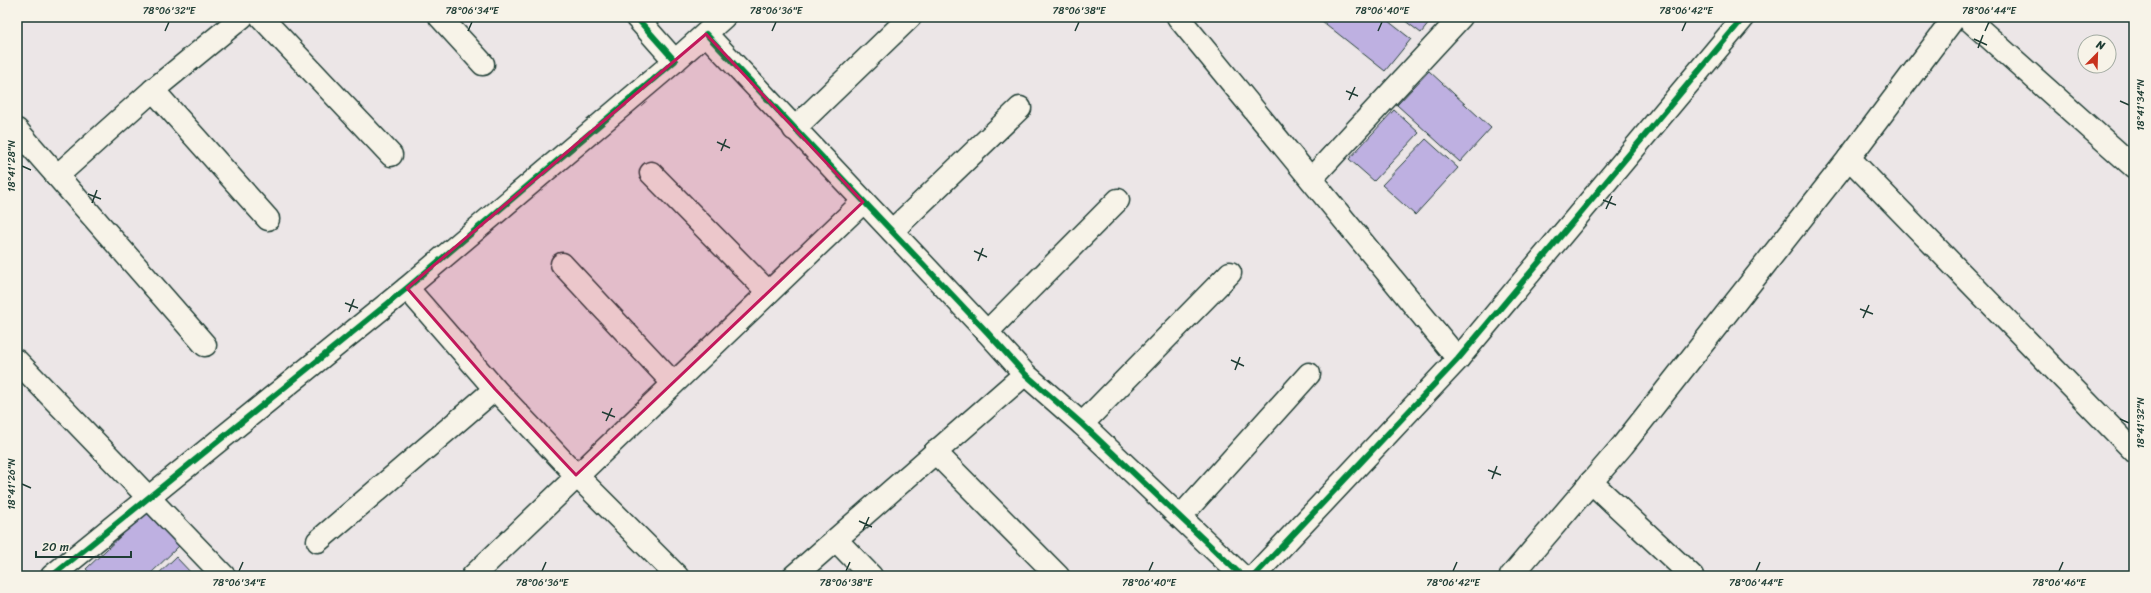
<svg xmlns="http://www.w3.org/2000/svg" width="2151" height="593" font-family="Sriracha,sans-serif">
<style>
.building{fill:#beb0e1;stroke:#1f3d34}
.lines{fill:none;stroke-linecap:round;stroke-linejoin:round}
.minor-casing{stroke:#1f3d34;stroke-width:25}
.tertiary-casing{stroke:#1f3d34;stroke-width:25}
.minor{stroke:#f7f3e8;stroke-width:22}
.tertiary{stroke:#f7f3e8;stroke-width:22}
.cycleway-casing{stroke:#f7f3e8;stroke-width:8}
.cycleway{stroke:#00873e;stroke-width:6}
.marked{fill:#c2185b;fill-opacity:0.2;stroke:#c2185b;stroke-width:3;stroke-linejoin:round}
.ticks{fill:none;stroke:#1f3d34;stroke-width:1.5}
.neatline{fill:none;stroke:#1f3d34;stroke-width:1.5}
.ticks-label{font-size:10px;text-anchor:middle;fill:#1f3d34}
</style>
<rect width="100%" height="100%" fill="#ece6e7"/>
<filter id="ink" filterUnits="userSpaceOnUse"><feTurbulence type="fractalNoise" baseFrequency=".025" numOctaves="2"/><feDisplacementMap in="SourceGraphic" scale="8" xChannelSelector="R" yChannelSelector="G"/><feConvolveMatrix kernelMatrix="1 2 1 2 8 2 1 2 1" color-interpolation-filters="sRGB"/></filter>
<g filter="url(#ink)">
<!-- building -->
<g class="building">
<path d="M1317,17H1383L1411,39L1385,71Z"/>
<path d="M1400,17H1434L1421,33Z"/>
<path d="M1429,71L1491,128L1460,162L1397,105Z"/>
<path d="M1394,110L1419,133L1374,181L1349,159Z"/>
<path d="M1426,139L1458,168L1415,215L1382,185Z"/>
<path d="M146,512L179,546L148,576H93L86,569Z"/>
<path d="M176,557L194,576H156Z"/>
</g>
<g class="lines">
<!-- minor casing -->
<g class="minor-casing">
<g id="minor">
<path d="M261,17L391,155"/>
<path d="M440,17L483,64"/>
<path d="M1178,17L1458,359"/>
<path d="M1966,17L2134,167"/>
<path d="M706,34L987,332L1025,374L1082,424L1242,576"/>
<path d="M675,61L724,17"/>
<path d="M153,90L242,17"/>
<path d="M794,129L910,17"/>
<path d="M17,130L205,345"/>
<path d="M1849,158L2134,451"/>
<path d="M651,173L768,292"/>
<path d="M57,176L153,90L268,219"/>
<path d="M1311,179L1461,17"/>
<path d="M892,231L1020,108"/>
<path d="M562,264L673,383"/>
<path d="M407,288L495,389L576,475L677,576"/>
<path d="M987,332L1118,200"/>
<path d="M17,361L224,576"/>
<path d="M1082,424L1230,273"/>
<path d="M935,452L1058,576"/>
<path d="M1591,482L1692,576"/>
<path d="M1181,516L1309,374"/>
<path d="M318,541L495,389"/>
<path d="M837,541L871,576"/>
<path d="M52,576L407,288L675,61L636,17"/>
<path d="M473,576L863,202"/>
<path d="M794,576L1025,374"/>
<path d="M1254,576L1458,359L1744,17"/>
</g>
</g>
<!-- tertiary casing -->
<g class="tertiary-casing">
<path id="tertiary" d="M1511,576L1623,445L1849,158L1955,17"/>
</g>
<!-- minor -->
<use href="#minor" class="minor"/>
<!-- tertiary -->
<use href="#tertiary" class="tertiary"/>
<!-- cycleway casing -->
<g class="cycleway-casing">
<g id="cycleway">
<path d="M706,34L987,332L1025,374L1082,424L1242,576"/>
<path d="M52,576L407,288L675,61L636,17"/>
<path d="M1254,576L1458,359L1744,17"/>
</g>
</g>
<!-- cycleway -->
<use href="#cycleway" class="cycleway"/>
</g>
</g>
<!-- marked area -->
<path class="marked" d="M706,34L863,202L576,475L495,389L407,288Z"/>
<!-- ticks -->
<path class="ticks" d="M165,31L169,22M468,31L472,22M772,31L776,22M1075,31L1079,22M1378,31L1382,22M1682,31L1686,22M1985,31L1989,22M1974,39L1987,45M1978,48L1983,35M1346,91L1358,96M1349,100L1355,87M2120,101L2129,105M717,142L730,148M721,151L726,139M22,166L31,170M88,194L101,199M1603,200L1616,205M92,203L97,190M1606,209L1612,196M974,251L987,257M978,261L983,248M345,303L358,308M1860,309L1873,314M349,312L354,299M1863,318L1869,305M1231,360L1244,366M1235,370L1240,357M602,412L615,417M2120,419L2129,423M606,421L612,408M1488,470L1501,475M1492,479L1497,466M22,484L31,488M859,521L872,527M863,530L869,517M239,571L243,562M542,571L546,562M846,571L850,562M1149,571L1153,562M1453,571L1457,562M1756,571L1760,562M2059,571L2063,562"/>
<!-- margin -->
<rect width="2151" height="593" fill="none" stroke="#f7f3e8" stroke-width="44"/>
<!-- north arrow -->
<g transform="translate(2097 54) rotate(23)"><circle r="19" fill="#f7f3e8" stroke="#a1aaa0"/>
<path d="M0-3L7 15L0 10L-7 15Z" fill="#c8321e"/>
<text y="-6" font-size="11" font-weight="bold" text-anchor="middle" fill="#1f3d34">N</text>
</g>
<!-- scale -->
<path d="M36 551v6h95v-6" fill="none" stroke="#1f3d34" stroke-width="2"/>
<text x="42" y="551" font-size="12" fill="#1f3d34" stroke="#f7f3e8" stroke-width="3" paint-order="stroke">20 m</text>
<rect x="22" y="22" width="2107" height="549" class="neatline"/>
<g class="ticks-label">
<text x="169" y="14">78°06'32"E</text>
<text x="472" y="14">78°06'34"E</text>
<text x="776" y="14">78°06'36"E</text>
<text x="1079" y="14">78°06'38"E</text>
<text x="1382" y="14">78°06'40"E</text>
<text x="1686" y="14">78°06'42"E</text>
<text x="1989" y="14">78°06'44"E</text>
<text transform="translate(2140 105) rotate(-90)" y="4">18°41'34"N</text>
<text transform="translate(11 166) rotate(-90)" y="4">18°41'28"N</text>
<text transform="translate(2140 423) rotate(-90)" y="4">18°41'32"N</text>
<text transform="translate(11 484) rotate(-90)" y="4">18°41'26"N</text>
<text x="239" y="586">78°06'34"E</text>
<text x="542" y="586">78°06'36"E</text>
<text x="846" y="586">78°06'38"E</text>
<text x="1149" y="586">78°06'40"E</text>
<text x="1453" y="586">78°06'42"E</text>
<text x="1756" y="586">78°06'44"E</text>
<text x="2059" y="586">78°06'46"E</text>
</g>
</svg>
